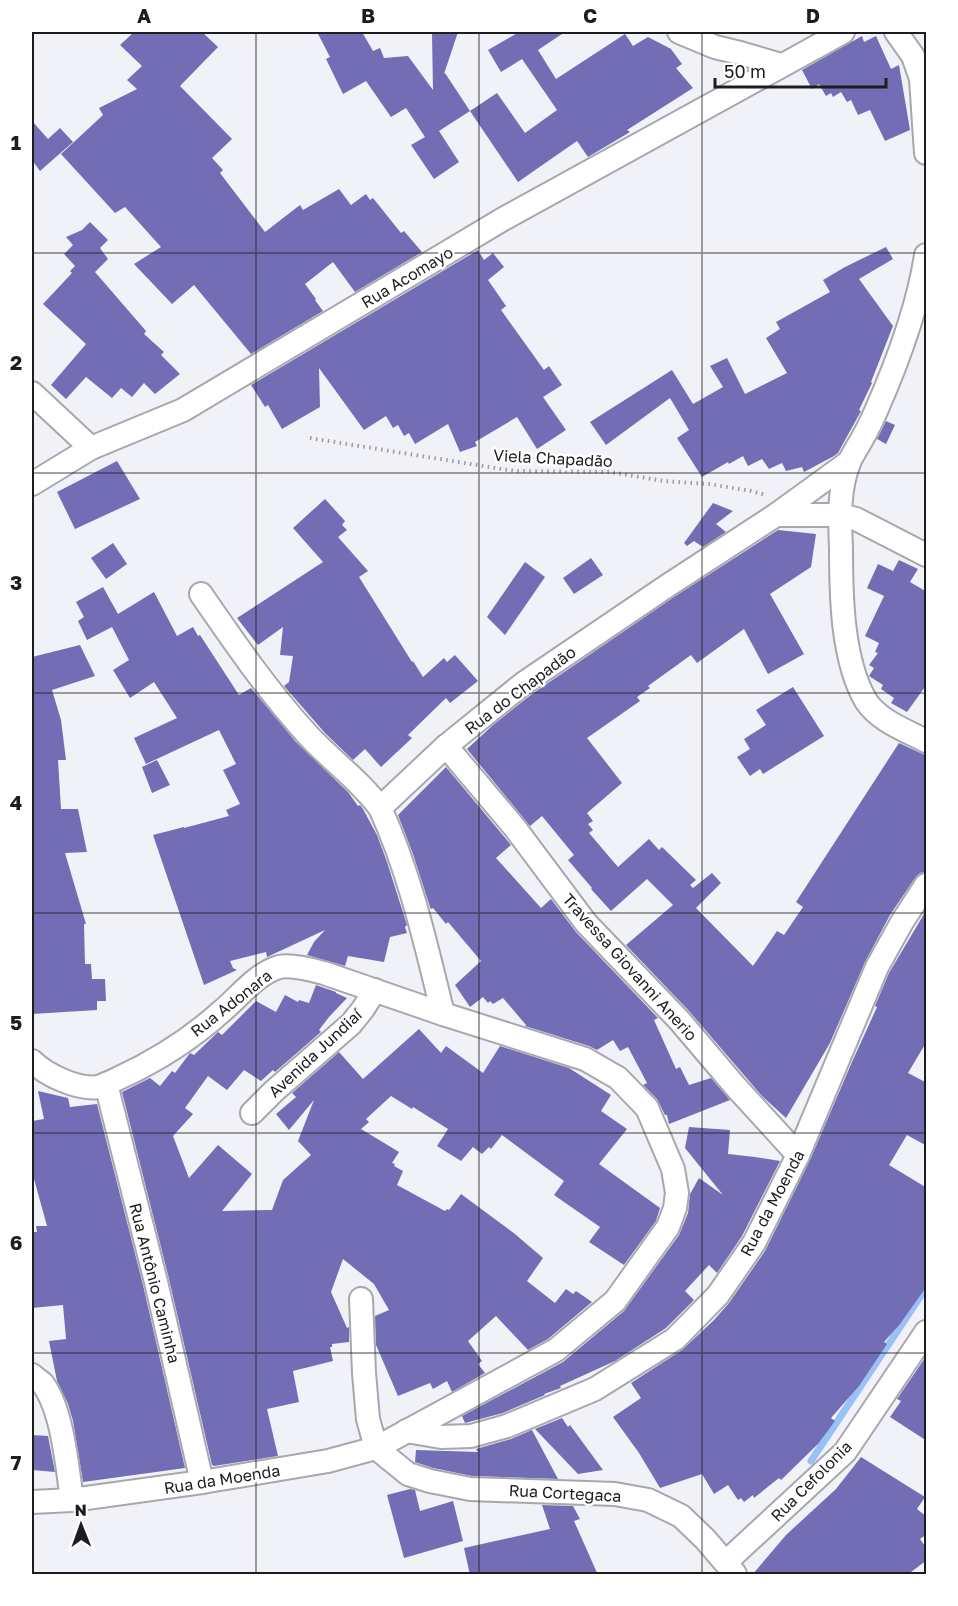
<svg xmlns="http://www.w3.org/2000/svg" width="958" height="1606" font-family="'Golos Text',sans-serif">
<style>
.lines{fill:none;stroke-linecap:round;stroke-linejoin:round}
.stream{stroke:#98c1f7;stroke-width:7}
.building{fill:#736db5}
.street-casing{stroke:#a7a7ad;stroke-width:26}
.path{stroke:#99999e;stroke-width:4;stroke-dasharray:1.5 4.5;stroke-linecap:butt}
.street{stroke:#fff;stroke-width:22}
.grid{fill:none;stroke:#1d1d1f;stroke-width:1.5;stroke-opacity:0.55}
.labels{text-anchor:middle;stroke-width:5;stroke-linejoin:round;paint-order:stroke}
.street-label{font-size:16px;fill:#1d1d1f;stroke:#fff}
.neatline{fill:none;stroke:#1d1d1f;stroke-width:2}
.grid-label{font-size:20px;text-anchor:middle;font-weight:bold;fill:#1d1d1f}
</style>
<rect width="100%" height="100%" fill="#f1f1f8"/>
<g class="lines">
<!-- stream -->
<path class="stream" d="M811,1461L926,1288"/>
</g>
<!-- building -->
<g class="building">
<path d="M134,32H202L218,47L180,86L232,139L212,158L223,170L220,173L265,232L300,205L303,210L339,189L351,205L366,194L370,200L373,198L401,233L404,231L422,252L355,292L333,262L305,284L316,299L315,300L323,311L251,354L194,285L172,304L134,264L161,247L125,207L115,213L61,154L103,115L99,108L137,89L127,80L142,66L120,45Z"/>
<path d="M317,32H362L373,51L380,48L384,58L408,56L433,90L432,34H437L436,32H458L444,74L445,73L470,111L439,131L459,162L434,179L411,145L425,137L406,108L391,117L366,81L343,94L326,59L330,57Z"/>
<path d="M519,32H565L538,50L556,79L625,34L633,46L648,37L671,49L682,64L676,68L693,88L627,130L630,132L588,157L577,141L518,182L470,111L497,93L525,133L557,110L522,59L501,72L488,50Z"/>
<path d="M862,36L864,42L876,36L891,69L899,65L910,130L885,141L870,110L858,115L851,100L847,102L841,92L833,97L831,93L826,96L819,84L812,89L802,70Z"/>
<path d="M32,121L48,139L60,128L73,142L40,171L32,160Z"/>
<path d="M90,222L108,240L100,248L108,259L95,272L146,331L144,334L164,352L161,355L180,374L155,394L144,383L132,397L121,388L112,398L86,377L66,399L51,385L86,344L43,304L72,273L70,271L75,266L64,254L73,245L66,237L82,230Z"/>
<path d="M886,247L893,259L859,279L893,326L871,382L872,383L859,410L861,411L838,453L834,456L804,472L802,467L786,471L782,463L769,469L762,459L748,466L743,456L729,464L728,462L702,477L677,438L689,430L670,398L606,445L590,422L672,370L693,404L723,387L710,366L727,358L745,394L787,373L766,338L780,329L776,322L830,292L823,280L845,267Z"/>
<path d="M478,250L484,260L493,253L504,267L488,280L506,306L501,310L544,370L549,366L562,385L543,397L566,430L537,449L517,417L475,442L477,446L460,452L448,424L415,444L409,433L404,436L398,425L393,428L386,416L364,430L319,368L320,407L282,429L268,405L265,407L251,385Z"/>
<path d="M886,421L895,425L886,444L877,439Z"/>
<path d="M117,461L140,499L75,529L57,492Z"/>
<path d="M325,499L345,521L342,525L347,530L338,537L368,571L359,577L412,662L413,661L423,677L444,658L447,662L455,655L478,681L450,703L446,698L408,735L412,738L381,767L365,749L353,760L325,733L284,686L289,682L293,656L280,655L283,627L258,645L237,618L323,562L293,528Z"/>
<path d="M713,503L733,511L716,524L726,532L703,547L694,541L687,546L684,543Z"/>
<path d="M778,530L816,534L811,567L770,594L804,654L768,674L744,629L697,663L691,655L648,686L650,688L637,697L640,701L587,738L622,783L587,813L593,821L588,824L593,830L589,833L618,867L649,839L659,850L662,847L696,880L690,885L693,888L712,873L721,883L696,908L753,966L777,931L784,935L803,907L796,902L899,743L927,756V872L920,873L915,878L890,915L865,962L830,1043L786,1118L762,1096L689,1011L626,945L673,905L647,879L611,911L591,889L592,888L568,860L574,855L542,816L530,826L467,749L493,725L532,694L674,597Z"/>
<path d="M113,543L127,564L106,579L91,558Z"/>
<path d="M591,558L603,575L574,594L563,578Z"/>
<path d="M899,560L918,569L910,582L927,592V684L907,712L891,703L894,698L881,689L883,685L869,676L874,668L869,665L878,653L875,652L879,643L865,636L884,596L867,588L878,564L893,571Z"/>
<path d="M525,562L545,577L505,635L487,617Z"/>
<path d="M103,587L118,614L154,592L177,636L193,627L198,636L200,635L239,695L251,688L296,742L348,792L358,806L360,805L363,809L377,835L387,862L407,925L405,927L407,933L390,937L384,962L348,956L345,966L307,955L314,942L325,930L267,957L266,952L230,961L233,968L237,970L204,985L153,835L184,827V828L229,816L226,810L240,804L223,770L236,764L219,730L146,764L134,738L177,718L154,682L130,698L113,670L129,660L112,627L87,640L78,621L84,617L76,602Z"/>
<path d="M80,645L95,676L52,690L61,720L66,760H58L61,809H78L87,852L65,853L86,924H84L85,964H91L92,979H105L106,1001H97V1010L32,1014V657Z"/>
<path d="M793,687L824,736L763,774L760,769L750,776L737,757L750,749L744,739L766,725L756,710Z"/>
<path d="M157,760L170,785L152,793L142,767Z"/>
<path d="M446,767L511,845L496,858L541,908L551,899L576,932L658,1018L654,1020L676,1069L680,1067L689,1085L711,1078L730,1100L669,1124L667,1115H665L657,1099L643,1085L647,1083L628,1047L620,1051L613,1040L597,1050L589,1046L525,1026L526,1025L503,998L493,1004L490,1001L488,1003L483,997L470,1007L455,985L481,961L448,922L446,924L433,908L431,909L430,907L413,854L398,815Z"/>
<path d="M927,909V1041L908,1073L927,1083V1146L907,1135L889,1165L927,1188V1286L900,1324L884,1342L887,1344L859,1386L831,1418L835,1421L818,1444L781,1480L779,1478L754,1498L753,1495L744,1502L741,1498L738,1500L728,1485L714,1494L702,1474L660,1488L639,1453L613,1417L641,1398L631,1383L682,1350L714,1320L729,1303L765,1251L810,1160L852,1062L877,1007L875,1006L889,973Z"/>
<path d="M316,985L336,992V993L347,998L329,1017L319,1030L321,1032L275,1072L273,1070L261,1081L244,1070L227,1090L208,1076L185,1108L193,1114L173,1136L189,1178L218,1145L252,1174L222,1211L272,1210L283,1180L311,1155L298,1141L314,1100L289,1130L276,1114L296,1097L292,1093L339,1052L363,1079L419,1029L441,1053L446,1046L483,1073L500,1046L569,1068L611,1095L601,1111L627,1129L599,1164L660,1208L656,1221L624,1265L589,1242L600,1227L554,1195L564,1181L502,1135L491,1149L489,1147L482,1154L473,1147L461,1161L437,1146L448,1129L413,1107L412,1109L391,1096L366,1119L369,1122L361,1129L399,1152L392,1163L395,1164L394,1166L403,1171L397,1185L445,1211L447,1209L449,1210L461,1194L515,1234L543,1258L527,1281L555,1303L566,1289L573,1294L576,1291L592,1302L548,1339L528,1350L496,1316L468,1341L482,1361L478,1364L485,1373L452,1392L447,1381L433,1389L430,1383L398,1396L376,1345L375,1316L389,1310L374,1284L343,1259L331,1292L347,1328L349,1327V1342L332,1344V1347H330L333,1361L293,1371L299,1402L267,1409L278,1456L214,1466L212,1465L169,1279L122,1092L150,1078L160,1086L172,1071L175,1073L190,1053L194,1055L218,1032L222,1035L256,1001L276,1012L285,995L298,1002L299,1000L309,1003Z"/>
<path d="M38,1091L68,1098L70,1107L97,1104L143,1285L185,1468L83,1482L73,1421L68,1404L57,1381L49,1341L66,1339L63,1305L32,1308V1232H37L36,1226H47L34,1179H32V1121L44,1119Z"/>
<path d="M689,1127L730,1130L728,1154L755,1157L780,1161L742,1236L717,1273L709,1265L685,1291L694,1300L666,1328L615,1361L560,1386L561,1388L544,1394L545,1395L503,1413L465,1423L462,1416L563,1362L624,1311L679,1235L688,1213L690,1194L699,1178L723,1195L685,1148Z"/>
<path d="M927,1355V1441L890,1417L901,1401L897,1399Z"/>
<path d="M562,1418L568,1427L570,1425L603,1470L578,1474L535,1429Z"/>
<path d="M532,1430L558,1479L472,1476L433,1468L415,1462L416,1450L478,1452L476,1449L511,1439Z"/>
<path d="M32,1435L48,1436L55,1472L32,1470Z"/>
<path d="M861,1457L925,1497L917,1509L927,1517V1534L920,1539L927,1549V1560L907,1575H752L786,1535L836,1489Z"/>
<path d="M410,1489L415,1490L420,1511L453,1501L463,1541L404,1558L387,1495Z"/>
<path d="M542,1505L573,1506L580,1519L574,1521L598,1575H470L464,1548L550,1529Z"/>
</g>
<g class="lines">
<!-- street casing -->
<g class="street-casing">
<g id="street">
<path d="M679,32L715,47L740,53L781,65"/>
<path d="M896,32L913,56L921,79L926,153"/>
<path d="M926,255C918,308 898,361 876,411C870,425 863,438 855,451C853,455 850,459 849,463C838,490 840,521 841,549C841,596 842,660 866,701C879,721 907,731 926,741"/>
<path d="M32,393L91,448"/>
<path d="M32,484L91,448L183,410L505,218L843,32"/>
<path d="M776,515H840L856,519L926,555"/>
<path d="M201,594C234,642 267,690 306,733C329,759 359,779 380,808"/>
<path d="M446,746L515,828L586,923L679,1020L735,1086L798,1155"/>
<path d="M443,1014C426,945 410,873 380,808L446,746L524,683L667,586L776,515L849,462"/>
<path d="M32,1061C46,1075 78,1090 98,1087C105,1085 113,1081 119,1078C156,1061 192,1038 222,1011C240,996 256,974 279,967C291,964 313,970 324,973L443,1014L585,1059L618,1078L647,1108L673,1169L677,1193L675,1208L668,1227L615,1301L556,1350L376,1448L328,1461L202,1482L72,1500L32,1502"/>
<path d="M106,1084L156,1282L202,1482"/>
<path d="M252,1113L274,1091L351,1024L363,1009L375,990"/>
<path d="M361,1299L364,1373L368,1419L376,1448"/>
<path d="M32,1375C35,1378 40,1381 43,1384C63,1412 67,1466 72,1500"/>
<path d="M406,1431L441,1437L471,1436L507,1426L595,1389L675,1339L718,1295L754,1243L798,1155L877,967L902,922L926,885"/>
<path d="M376,1448L408,1474L430,1481L470,1489L615,1494L648,1500L681,1516L705,1539L735,1574"/>
<path d="M726,1562L845,1452L926,1332"/>
</g>
</g>
<!-- path -->
<path class="path" d="M310,438L514,471L611,472L663,481L709,484L751,491L766,495"/>
<!-- street -->
<use href="#street" class="street"/>
</g>
<!-- grid -->
<path class="grid" d="M256,32V1574M479,32V1574M702,32V1574M32,253H926M32,473H926M32,693H926M32,913H926M32,1133H926M32,1353H926"/>
<g class="labels">
<!-- street labels -->
<g class="street-label">
<text transform="translate(407 277) rotate(-31)" y="6">Rua Acomayo</text>
<text transform="translate(553 458) rotate(3)" y="6">Viela Chapadão</text>
<text transform="translate(520 690) rotate(-37)" y="6">Rua do Chapadão</text>
<text transform="translate(630 967) rotate(48)" y="6">Travessa Giovanni Anerio</text>
<text transform="translate(231 1003) rotate(-38)" y="6">Rua Adonara</text>
<text transform="translate(315 1053) rotate(-43)" y="6">Avenida Jundiaí</text>
<text transform="translate(772 1203) rotate(-62)" y="6">Rua da Moenda</text>
<text transform="translate(155 1283) rotate(76)" y="6">Rua Antônio Caminha</text>
<text transform="translate(222 1479) rotate(-9)" y="6">Rua da Moenda</text>
<text transform="translate(811 1481) rotate(-45)" y="6">Rua Cefolonia</text>
<text transform="translate(565 1493) rotate(3)" y="6">Rua Cortegaca</text>
</g>
</g>
<!-- border -->
<rect width="958" height="1606" fill="none" stroke="#ffffff" stroke-width="66"/>
<!-- north arrow -->
<g transform="translate(81 1525) rotate(359)" stroke="#ffffff" stroke-width="4.5" paint-order="stroke">
<path d="M0-4.5L10 22L0 15L-10 22Z" fill="#1d1d1f"/>
<text y="-9" font-size="16" font-weight="bold" text-anchor="middle" fill="#1d1d1f">N</text>
</g>
<!-- scale -->
<path d="M715 78v9h171v-9" fill="none" stroke="#1d1d1f" stroke-width="3"/>
<text x="724" y="78" font-size="18" fill="#1d1d1f" stroke="#ffffff" stroke-width="4.5" paint-order="stroke">50 m</text>
<rect x="33" y="33" width="892" height="1540" class="neatline"/>
<g class="grid-label">
<text x="144" y="23">A</text>
<text x="368" y="23">B</text>
<text x="590" y="23">C</text>
<text x="813" y="23">D</text>
<text x="16" y="150">1</text>
<text x="16" y="370">2</text>
<text x="16" y="590">3</text>
<text x="16" y="810">4</text>
<text x="16" y="1030">5</text>
<text x="16" y="1250">6</text>
<text x="16" y="1470">7</text>
</g>
</svg>
